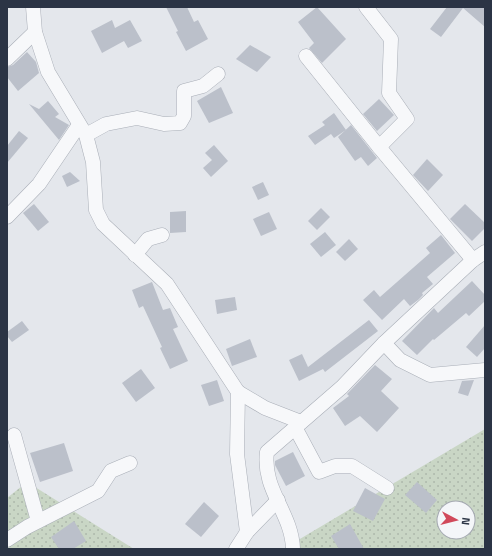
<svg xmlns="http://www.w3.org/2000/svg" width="492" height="556" font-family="'Titillium Web',sans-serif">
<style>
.grass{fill:url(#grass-dots);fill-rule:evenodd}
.building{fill:#bbc0ca}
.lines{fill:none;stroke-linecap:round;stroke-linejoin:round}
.street-casing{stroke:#a9aeb7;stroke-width:15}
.street{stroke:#f7f8fa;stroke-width:14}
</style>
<defs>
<pattern id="grass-dots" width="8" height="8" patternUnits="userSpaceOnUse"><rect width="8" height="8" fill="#c9d6c5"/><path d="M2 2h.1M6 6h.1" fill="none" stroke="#adb8ab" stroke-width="1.8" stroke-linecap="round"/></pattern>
</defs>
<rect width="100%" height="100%" fill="#e4e7ec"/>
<!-- grass -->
<g class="grass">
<path d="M485,429V549H283ZM444,508H468V532H444Z"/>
<path d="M27,482L134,549H7V498Z"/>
</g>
<!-- building -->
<g class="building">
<path d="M166,7H187L194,22L198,20L208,39L186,51L176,32L178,31Z"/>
<path d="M317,7L346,39L322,63L309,48L314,43L298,22Z"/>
<path d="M447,7H485V27L463,8L441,37L430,29Z"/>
<path d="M112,20L115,28L130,20L142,41L128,48L124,41L102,53L91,31Z"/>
<path d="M250,45L271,57L257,72L236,59Z"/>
<path d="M27,52L36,62L39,73L18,91L7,77V67L13,65Z"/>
<path d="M221,87L233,113L209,123L197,101Z"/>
<path d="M379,99L394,115L377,131L363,114Z"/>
<path d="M48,101L59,114L55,117L69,125L59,140L29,104L39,109Z"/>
<path d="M334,113L346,130L334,138L331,134L315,145L308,136L325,125L322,122Z"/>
<path d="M351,125L377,158L368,166L361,157L355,161L338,137Z"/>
<path d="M19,131L28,138L7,163V146Z"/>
<path d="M214,145L228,161L211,177L203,168L212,160L205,153Z"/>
<path d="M427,159L443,175L428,191L413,175Z"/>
<path d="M70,172L80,181L67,187L62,176Z"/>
<path d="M263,182L269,195L258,200L252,187Z"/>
<path d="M34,204L49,222L38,231L23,213Z"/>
<path d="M465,204L485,223V228L472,241L450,219Z"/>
<path d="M321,208L330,217L317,230L308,221Z"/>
<path d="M186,211V232L170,233V212Z"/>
<path d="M269,212L277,229L261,236L253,219Z"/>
<path d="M325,232L336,245L321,257L310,244Z"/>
<path d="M441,235L455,253L427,277L433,284L422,293L423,295L418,300L410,306L404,299L382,320L363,300L374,290L380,297L430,253L426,248Z"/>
<path d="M349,239L358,249L345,261L336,252Z"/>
<path d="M472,281L485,295V301L469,316L466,313L434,340L433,339L417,355L402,341L434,308L438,313Z"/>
<path d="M152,282L163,310L170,308L178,327L173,329L188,361L170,369L160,348L162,347L143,306L139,308L132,290Z"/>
<path d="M235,297L237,310L217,314L215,300Z"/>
<path d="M369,320L378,331L325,372L323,369L299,381L289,360L302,354L308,367Z"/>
<path d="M22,321L29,330L12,342L7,336V332Z"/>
<path d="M485,325V348L477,357L466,347Z"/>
<path d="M250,339L257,357L232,366L226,349Z"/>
<path d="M375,365L392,379L381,391L399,408L377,432L360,416L345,426L333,408L349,396L347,394Z"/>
<path d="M141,369L155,388L136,402L122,383Z"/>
<path d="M217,380L224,401L209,406L201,385Z"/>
<path d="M474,380L468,396L458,393L462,381Z"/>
<path d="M64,443L73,471L40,482L30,453Z"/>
<path d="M293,452L305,476L286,486L275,465V461Z"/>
<path d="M417,482L437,500L426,513L405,495Z"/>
<path d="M365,488L385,499L373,521L353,511Z"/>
<path d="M204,502L219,516L201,537L185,524Z"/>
<path d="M74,521L86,541L73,549H59L51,537Z"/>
<path d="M350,524L364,549H339L331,536Z"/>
</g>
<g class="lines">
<!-- street casing -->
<g class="street-casing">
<g id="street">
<path d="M33,7L35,32L48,72L86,135L93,162L96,210L103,224L167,284L238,392L237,454L247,532"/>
<path d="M366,7L391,39L389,93L407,119L379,147"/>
<path d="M306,56L379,147L473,260"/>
<path d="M7,59L35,32"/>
<path d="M86,135L106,124L137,118L164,124L180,123L184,116V91L203,86L218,74"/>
<path d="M7,217L39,184L79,125"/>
<path d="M135,255L148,239L162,235"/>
<path d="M384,343L400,360L430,375L485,370"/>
<path d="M238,392L265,408L301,422"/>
<path d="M296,429L319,472L335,466H352L387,488"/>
<path d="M14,435L38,521"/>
<path d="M7,540L27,527L98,491L111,471L130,463"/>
<path d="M236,549L247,532L278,500"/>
<path d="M293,549C292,513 262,490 267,452L342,387L384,343L473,260L485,252"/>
</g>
</g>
<!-- street -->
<use href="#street" class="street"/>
</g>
<!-- border -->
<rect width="492" height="556" fill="none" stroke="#2b3445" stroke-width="16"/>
<!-- north arrow -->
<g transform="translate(456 520) rotate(97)"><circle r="19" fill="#f4f6f9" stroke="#a4a8b1"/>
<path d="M0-3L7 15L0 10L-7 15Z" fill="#d1495b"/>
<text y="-6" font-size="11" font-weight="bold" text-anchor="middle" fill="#2b3445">N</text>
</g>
</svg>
